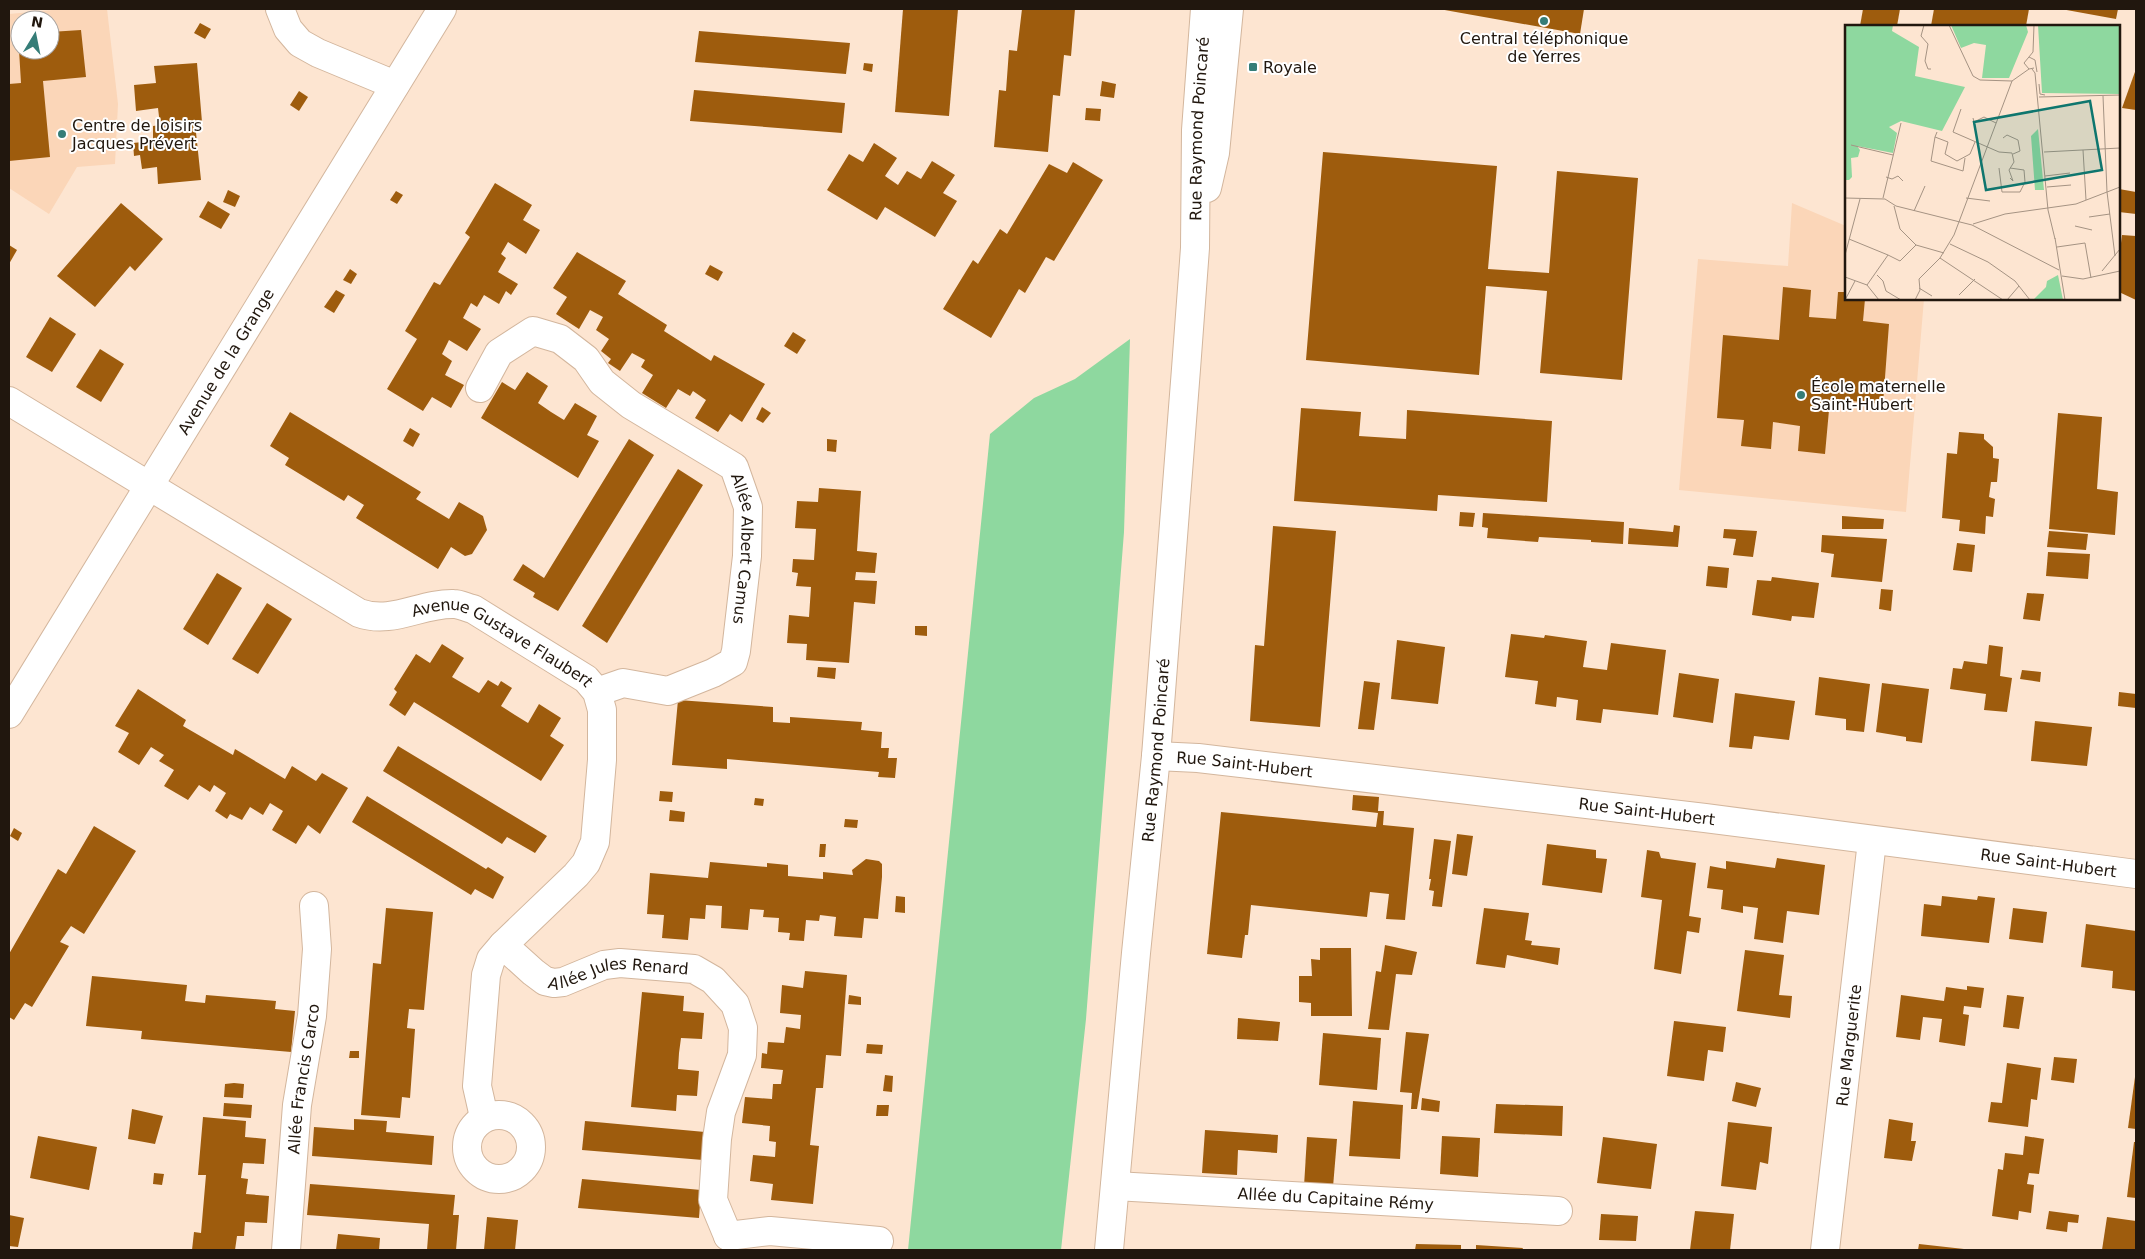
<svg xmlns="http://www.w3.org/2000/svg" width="2145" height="1259" font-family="'DejaVu Sans',sans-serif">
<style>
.built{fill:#fbd6b8;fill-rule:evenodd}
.green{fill:#8ed89f}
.building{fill:#9e5c0d}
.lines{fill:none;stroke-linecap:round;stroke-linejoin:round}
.minor-casing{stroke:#d3b69d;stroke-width:30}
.major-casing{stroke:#d3b69d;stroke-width:30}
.minor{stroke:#fff;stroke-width:28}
.major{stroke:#fff;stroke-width:28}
.poi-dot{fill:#357d78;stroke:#fff;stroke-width:2}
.labels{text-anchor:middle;stroke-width:4;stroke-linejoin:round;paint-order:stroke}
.poi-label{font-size:16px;fill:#21170e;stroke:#fff;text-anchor:start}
.street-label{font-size:16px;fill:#21170e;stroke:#fff}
.inset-road{fill:none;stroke:#a59383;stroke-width:1}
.view{fill:#0f766e;fill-opacity:0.15;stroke:#0f766e;stroke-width:2.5}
.inset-edge{fill:none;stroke:#21170e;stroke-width:2.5}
</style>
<rect width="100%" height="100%" fill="#fde5d1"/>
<!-- built -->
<g class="built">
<path d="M63,9H107L118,104L115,164L77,167L49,214L9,188V14ZM20,20H50V50H20Z"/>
<path d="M1792,203L1846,226V299H1924L1906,512L1679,490L1698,259L1788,266Z"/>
</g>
<!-- green -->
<path class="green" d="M1130,339L1124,532L1086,1019L1061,1250H908L990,434L1034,398L1075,379Z"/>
<!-- building -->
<g class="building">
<path d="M903,9H958L949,116L895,112Z"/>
<path d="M1022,9H1075L1071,56L1064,55L1060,96L1053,95L1048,152L994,147L999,90L1006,91L1009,50L1017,51Z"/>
<path d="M1439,9H1584L1580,34Z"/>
<path d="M1863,9H1900L1897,26H1860Z"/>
<path d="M1934,9H2029L2026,26H1931Z"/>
<path d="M2061,9H2118L2116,19Z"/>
<path d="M200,23L211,29L205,39L194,33Z"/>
<path d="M81,30L86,77L43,81L50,157L9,161V84L21,83L19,50H50V32Z"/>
<path d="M699,31L850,43L846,74L695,62Z"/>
<path d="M197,63L202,122L195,123L201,180L158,184L157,167L142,169L140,155L134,156L133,143L153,141V126L160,125L158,108L136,111L134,85L156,83L154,66Z"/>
<path d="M864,63L873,64L872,72L863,70Z"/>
<path d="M2136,69V110L2122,108Z"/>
<path d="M1102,81L1116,84L1114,98L1100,96Z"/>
<path d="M694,90L845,103L842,133L690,121Z"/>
<path d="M299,91L308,97L299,111L290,105Z"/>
<path d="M1086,108L1101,109L1100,121L1085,120Z"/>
<path d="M874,143L897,158L885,176L898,185L907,171L921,179L932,161L955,175L943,193L957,201L935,237L885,207L877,220L827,190L849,154L863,162Z"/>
<path d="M1323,152L1497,166L1488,269L1549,273L1557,171L1638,178L1622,380L1540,373L1547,291L1486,286L1479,375L1306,360Z"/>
<path d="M1073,162L1103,180L1054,261L1046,257L1025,293L1019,289L991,338L943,309L973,260L978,264L1000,229L1007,234L1049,164L1067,173Z"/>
<path d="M495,183L532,205L523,220L540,230L526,254L508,242L501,254L506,258L498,272L518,284L511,295L506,291L499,304L484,295L477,307L471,303L463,318L481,329L467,351L449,340L442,354L452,361L445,375L464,385L451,408L432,397L423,411L387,389L417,339L405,331L434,282L440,285L470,237L465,233Z"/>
<path d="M2119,189L2136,192V214L2119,212Z"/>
<path d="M228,190L240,196L235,207L223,202Z"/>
<path d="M396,191L403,195L397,204L390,200Z"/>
<path d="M208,201L230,214L221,229L199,217Z"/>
<path d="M121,203L163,239L135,271L130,266L95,307L57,276Z"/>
<path d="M2122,235L2136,236V300L2119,292V259Z"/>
<path d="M9,245L17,250L9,264Z"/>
<path d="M577,252L626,281L618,294L667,325L664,331L711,361L714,355L765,384L742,422L730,414L718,432L705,424L695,418L706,400L693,391L690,396L678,389L666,408L642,393L653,375L641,367L645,360L632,353L620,371L608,363L611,359L601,351L609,339L596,330L603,317L590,310L579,329L556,314L567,297L553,288Z"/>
<path d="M710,265L723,272L718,281L705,274Z"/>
<path d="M350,269L357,274L351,284L343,280Z"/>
<path d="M1783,287L1811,290L1809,317L1836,319L1838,292H1846V299H1865L1863,321L1889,324L1883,404L1830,399L1825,454L1798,451L1800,426L1773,422L1771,449L1741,446L1744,420L1717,418L1723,335L1779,340Z"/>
<path d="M336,290L345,295L334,313L324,307Z"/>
<path d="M50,317L76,334L52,372L26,357Z"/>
<path d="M793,332L806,340L797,354L784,346Z"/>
<path d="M100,349L124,364L101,402L76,387Z"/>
<path d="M527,372L548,386L538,403L551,412L564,420L575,403L597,416L587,435L599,441L578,478L481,418L502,382L515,390Z"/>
<path d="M762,407L771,413L763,423L756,419Z"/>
<path d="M1301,408L1361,412L1359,436L1406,439L1407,410L1552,421L1547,502L1438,495L1437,511L1294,501Z"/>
<path d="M290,412L421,492L416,499L449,519L459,502L483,516L487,530L472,554L465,556L451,547L438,569L356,518L364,505L348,495L344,501L285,465L289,458L270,446Z"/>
<path d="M2058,413L2102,417L2097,489L2118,492L2115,535L2049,529Z"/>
<path d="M410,428L420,434L413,447L403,441Z"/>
<path d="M1959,432L1984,434V439L1993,447V458L1999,459L1997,482H1991L1989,497L1995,499L1993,517L1986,516L1985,534L1959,531L1960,520L1942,518L1947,453L1957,454Z"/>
<path d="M629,439L654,455L558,611L533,597L535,593L513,580L523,564L544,578Z"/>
<path d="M827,439L837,440L836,452L827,451Z"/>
<path d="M678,469L703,485L607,643L582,626Z"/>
<path d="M819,488L861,491L857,551L877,553L875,573L856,572L855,580L877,581L875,604L854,602L849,663L806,660L807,644L787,643L789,615L809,617L811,587L796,586L798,573L792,572L793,559L814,560L816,529L795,528L797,501L818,502Z"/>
<path d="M1460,512L1475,513L1473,527L1459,526Z"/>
<path d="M1483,513L1624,522L1623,544L1591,542V540L1539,537L1538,542L1487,538L1488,528L1482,527Z"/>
<path d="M1842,516L1884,519L1883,529H1842Z"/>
<path d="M1674,525L1680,526L1678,547L1628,544L1629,528L1673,532Z"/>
<path d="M1273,526L1336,531L1320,727L1250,721L1255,645L1264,646Z"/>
<path d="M1724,529L1757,531L1753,557L1733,555L1736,539L1723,538Z"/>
<path d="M2049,531L2088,534L2086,550L2047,547Z"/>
<path d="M1822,535L1887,539L1882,582L1831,577L1834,554L1821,552Z"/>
<path d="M1957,543L1975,545L1972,572L1953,570Z"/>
<path d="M2048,552L2090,554L2088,579L2046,576Z"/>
<path d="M1708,566L1729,568L1727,588L1706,586Z"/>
<path d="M217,573L242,588L208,645L183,629Z"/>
<path d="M1772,577L1819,583L1814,618L1792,616L1791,621L1752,615L1757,580L1771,581Z"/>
<path d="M1881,589L1893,590L1891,611L1879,609Z"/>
<path d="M2027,593L2044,594L2040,621L2023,619Z"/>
<path d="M267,603L292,619L258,674L232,659Z"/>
<path d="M915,626H927V636L915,635Z"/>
<path d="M1511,634L1544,638L1545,635L1587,641L1583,667L1607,670L1611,643L1666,650L1658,715L1603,709L1601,723L1576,720L1578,700L1557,697L1556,707L1535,704L1538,681L1505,677Z"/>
<path d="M1397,640L1445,647L1438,704L1391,699Z"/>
<path d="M442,644L464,658L452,677L479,693L488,680L498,686L501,681L512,688L501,706L515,715L528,723L539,704L561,718L550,736L564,745L541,781L414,702L405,716L389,705L397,692L394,689L416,654L430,663Z"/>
<path d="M1989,645L2003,647L2000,676L2012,678L2007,712L1984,710L1986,694L1950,689L1953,668L1962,669L1964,661L1987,664Z"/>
<path d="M818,667L836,668L835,679L817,677Z"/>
<path d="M2022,670L2041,672L2040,682L2020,679Z"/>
<path d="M1679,673L1719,679L1713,723L1673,717Z"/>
<path d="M1819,677L1870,684L1864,732L1846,730V719L1815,715Z"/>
<path d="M1364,681L1380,683L1374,730L1358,729Z"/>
<path d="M1882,683L1929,689L1922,743L1906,741V737L1876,732Z"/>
<path d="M138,689L186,720L183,726L233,755L235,749L285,779L292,766L316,781L322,773L348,788L320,834L308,825L296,844L272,830L283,811L270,803L263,815L250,807L242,820L230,814L227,819L215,811L226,793L214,785L210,792L199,785L188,800L164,786L174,770L159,761L164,755L151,747L139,765L118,752L129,733L115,726Z"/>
<path d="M2119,692L2136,694V708L2118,706Z"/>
<path d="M1735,693L1795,701L1789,740L1754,736L1752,749L1729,747Z"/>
<path d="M678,700L773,707V722L790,723V717L862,722L861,730L882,732L881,748H889L888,758H897L895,778L878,777L879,772L727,759V769L672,765Z"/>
<path d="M2035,721L2092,727L2087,766L2031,761Z"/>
<path d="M398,746L547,836L535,853L507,837L502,844L383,771Z"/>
<path d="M660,791L673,792L672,802L659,801Z"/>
<path d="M1353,795L1379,797L1378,811H1384L1383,825L1414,828L1405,920L1386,919L1389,894L1370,892L1367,917L1251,905L1248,935H1245L1242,958L1207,954L1221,812L1376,827L1378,813L1352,810Z"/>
<path d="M367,796L486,869L488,867L504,877L493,899L475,889L471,895L352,822Z"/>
<path d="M755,798L764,799L763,806L754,805Z"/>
<path d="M670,810L685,812L684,822L669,821Z"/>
<path d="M845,819L858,820L857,828L844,827Z"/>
<path d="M94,826L136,851L84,934L71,926L60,942L69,946L32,1007L25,1003L14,1020L9,1017V954L58,869L66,874Z"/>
<path d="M14,828L22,833L18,841L10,836Z"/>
<path d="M1457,834L1473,836L1467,876L1452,874Z"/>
<path d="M1434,839L1451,841L1442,907L1432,906L1434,891L1429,890L1431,879H1429Z"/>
<path d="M820,844H826L825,857H819Z"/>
<path d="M1547,844L1596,850V858L1607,859L1602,893L1542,885Z"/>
<path d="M1647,850L1659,852L1661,858L1696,863L1689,916L1701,918L1699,933L1687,931L1681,974L1654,969L1662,900L1641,897Z"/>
<path d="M1777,858L1825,865L1819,915L1787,911L1783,943L1754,939L1758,908L1743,906V913L1721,909L1723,890L1707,888L1710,866L1726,869V861L1775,868Z"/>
<path d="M866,859L879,861L882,864V877L878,919L864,918L862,938L834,936L836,917L820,915L819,921L806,920L804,941L789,940L790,933L778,932L779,918L763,917L764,910L750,909L748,930L721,928L722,906L706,905L705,919L690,918L688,940L662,938L664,915L647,914L650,873L708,878L710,862L767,867V863L788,865V876L823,879V872L853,875L852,870Z"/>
<path d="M896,896L905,897V913L895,912Z"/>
<path d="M1942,896L1977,900L1978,896L1995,898L1989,943L1921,936L1924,904L1941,906Z"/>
<path d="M386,908L433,912L424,1010L409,1009L407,1028L415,1029L410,1098L402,1097L400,1118L361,1115L373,963L381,964Z"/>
<path d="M1484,908L1529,913L1525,940L1532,941L1531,945L1560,948L1558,965L1507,955L1505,968L1476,964Z"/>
<path d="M2013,908L2047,912L2043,943L2009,939Z"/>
<path d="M2086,924L2136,931V991L2112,988L2113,971L2081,967Z"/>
<path d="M1385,945L1417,952L1412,975L1396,974L1389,1030L1368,1029L1376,971L1381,972Z"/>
<path d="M1320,948H1351L1352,1016H1311V1003L1299,1002V976H1312L1311,959L1320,960Z"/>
<path d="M1745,950L1784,955L1779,995L1792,996L1790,1018L1737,1011Z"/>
<path d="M805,971L847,975L841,1056L826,1055L823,1088H816L810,1145L819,1146L813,1204L771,1200L773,1184L750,1181L753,1155L775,1157L776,1142L769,1141L770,1126L742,1123L745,1097L772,1099L773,1084H781L783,1070L761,1068L762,1053L767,1054L768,1042L784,1043L786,1027L800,1029L801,1015L780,1013L782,985L803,988Z"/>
<path d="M92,976L187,985L185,1001L205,1003L206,995L276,1001L275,1009L295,1011L291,1052L141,1039L142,1031L86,1026Z"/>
<path d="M1967,986L1984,988L1981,1008L1964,1006L1963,1014L1969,1015L1965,1046L1939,1042L1942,1019L1923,1017L1920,1040L1896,1037L1901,995L1944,1001L1946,987L1967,990Z"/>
<path d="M642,992L684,996L683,1011L704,1013L702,1039L681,1038L679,1053L678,1069L699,1071L697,1096L677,1095L676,1111L631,1107Z"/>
<path d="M849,995L861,997V1005L848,1004Z"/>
<path d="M2007,995L2024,997L2019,1029L2003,1027Z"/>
<path d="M1238,1018L1280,1022L1278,1041L1237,1039Z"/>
<path d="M1674,1021L1726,1027L1723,1052L1708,1050L1704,1081L1667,1076Z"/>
<path d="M1406,1032L1429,1034L1417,1109H1411L1412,1093L1400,1092Z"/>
<path d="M1323,1033L1381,1038L1377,1090L1319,1085Z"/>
<path d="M867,1044L883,1045L882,1054L866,1053Z"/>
<path d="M350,1051H359V1058H349Z"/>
<path d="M2054,1057L2077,1059L2074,1083L2051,1080Z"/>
<path d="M2007,1063L2041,1068L2037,1100L2031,1099L2028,1127L1988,1122L1991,1102L2002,1103Z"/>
<path d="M885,1075L893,1076L892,1092L883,1091Z"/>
<path d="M2135,1077H2136V1129L2128,1128Z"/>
<path d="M1736,1082L1761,1088L1756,1107L1732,1101Z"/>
<path d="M234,1083L244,1084L243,1098L224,1097L225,1084Z"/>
<path d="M1422,1098L1440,1101L1439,1112L1421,1110Z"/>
<path d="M1353,1101L1403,1105L1400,1159L1349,1156Z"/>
<path d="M224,1103L252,1105L251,1118L223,1116Z"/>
<path d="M1496,1104L1563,1106L1562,1136L1494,1133Z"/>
<path d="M877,1105H889L888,1116H876Z"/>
<path d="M132,1109L163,1116L155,1144L128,1139Z"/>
<path d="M203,1117L246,1121L245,1137L266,1139L264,1164L243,1163L241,1178L248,1179L246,1194L269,1196L267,1223L245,1222L244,1236H237L235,1250H192L194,1232L201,1233L206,1175H198Z"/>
<path d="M354,1119L387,1121L386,1132L434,1136L432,1165L312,1156L314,1127L354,1130Z"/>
<path d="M1889,1119L1913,1123L1911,1141H1916L1912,1161L1884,1158Z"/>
<path d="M585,1121L705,1132L703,1160L582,1150Z"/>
<path d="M1728,1122L1772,1127L1768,1164L1760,1162L1756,1190L1721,1186Z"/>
<path d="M1205,1130L1278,1135L1277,1153L1238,1150L1237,1175L1202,1173Z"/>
<path d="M38,1136L97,1147L89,1190L30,1178Z"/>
<path d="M1442,1136L1480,1138L1478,1177L1440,1174Z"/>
<path d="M2025,1136L2044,1139L2039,1174L2029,1173L2027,1184L2034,1185L2031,1213L2019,1211L2018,1220L1992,1216L1998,1169L2003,1170L2005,1153L2023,1155Z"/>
<path d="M1307,1137L1337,1139L1333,1187L1304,1186Z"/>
<path d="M1603,1137L1657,1144L1651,1189L1597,1183Z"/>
<path d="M2134,1142H2136V1198L2127,1197Z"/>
<path d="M154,1173L164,1174L162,1185L153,1184Z"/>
<path d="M582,1179L701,1190L699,1218L578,1208Z"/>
<path d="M310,1184L455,1195L453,1215H459L456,1250H427L429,1224L307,1215Z"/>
<path d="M1695,1211L1734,1214L1730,1250H1690Z"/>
<path d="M2049,1211L2079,1215L2078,1223L2068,1222L2067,1232L2046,1229Z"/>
<path d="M1601,1214L1638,1216L1636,1241L1599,1240Z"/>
<path d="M9,1215L24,1218L18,1247L9,1246Z"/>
<path d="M487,1217L518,1220L515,1250H484Z"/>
<path d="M2107,1217L2136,1221V1250H2102Z"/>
<path d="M338,1234L380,1238L379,1250H336Z"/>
<path d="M1416,1244L1461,1245V1250H1415Z"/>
<path d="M1919,1244L1964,1249V1250H1918Z"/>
<path d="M1476,1245L1523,1248L1522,1250H1476Z"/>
</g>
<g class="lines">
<!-- minor casing -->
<g class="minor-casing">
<g id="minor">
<path d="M280,9L288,29L300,43L318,53L395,85"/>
<path id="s1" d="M480,388L499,353L533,331L560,339L586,359L602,382L631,405L734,467L748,507L747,556L736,651L733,662L713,673L668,691L623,683L597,692"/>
<path id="s2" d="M9,401L359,613C392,625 421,603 454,604C460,604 467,608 473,609L586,679L597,692L602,710V760L595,842L586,863L576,875L503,945L491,959L486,975L477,1086L484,1117"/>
<path id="s3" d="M9,714L442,9"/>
<path id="s4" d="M1156,756L1198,758L1705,818L2136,874"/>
<path id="s5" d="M503,945L533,972L545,981L554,983L563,982L604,965L620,963L694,969L713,980L735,1004L743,1028L742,1055L721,1112L717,1139L713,1200L728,1236"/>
<circle cx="499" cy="1147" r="32"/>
<path id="s6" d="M1115,1186L1558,1211"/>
<path d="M728,1236L770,1231L879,1241"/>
<path id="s7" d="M286,1250L297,1105L312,1016L317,949L314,906"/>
<path id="s8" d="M1825,1250L1872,841"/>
</g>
</g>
<!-- major casing -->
<g class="major-casing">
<g id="major">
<path d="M1207,188L1215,153L1229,9"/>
<path id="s9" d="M1109,1250L1136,953L1156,756L1186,369L1195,248L1196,130L1205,9"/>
</g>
</g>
<!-- minor -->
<use href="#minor" class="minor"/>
<!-- major -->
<use href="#major" class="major"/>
</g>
<!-- markers -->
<g class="poi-dot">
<circle cx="1544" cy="21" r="5"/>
<rect x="1248" y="62" width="10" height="10" rx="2.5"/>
<circle cx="62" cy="134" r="5"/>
<circle cx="1801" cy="395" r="5"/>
</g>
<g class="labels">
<!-- poi labels -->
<g class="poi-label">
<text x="1544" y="44" text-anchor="middle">Central téléphonique<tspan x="1544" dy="18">de Yerres</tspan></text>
<text x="1263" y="73">Royale</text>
<text x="72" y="131">Centre de loisirs<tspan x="72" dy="18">Jacques Prévert</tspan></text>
<text x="1811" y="392">École maternelle<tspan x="1811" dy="18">Saint-Hubert</tspan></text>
</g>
<!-- street labels -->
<g class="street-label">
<text dy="6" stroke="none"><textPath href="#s9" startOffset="1125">Rue Raymond Poincaré</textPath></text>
<text dy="6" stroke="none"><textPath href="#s3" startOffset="414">Avenue de la Grange</textPath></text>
<text dy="6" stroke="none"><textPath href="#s1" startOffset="410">Allée Albert Camus</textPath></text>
<text dy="6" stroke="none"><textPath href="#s2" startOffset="564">Avenue Gustave Flaubert</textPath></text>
<text dy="6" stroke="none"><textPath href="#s9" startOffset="502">Rue Raymond Poincaré</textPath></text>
<text dy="6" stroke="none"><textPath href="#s4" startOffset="89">Rue Saint-Hubert</textPath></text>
<text dy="6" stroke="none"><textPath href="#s4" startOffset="494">Rue Saint-Hubert</textPath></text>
<text dy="6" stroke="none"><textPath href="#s4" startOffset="899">Rue Saint-Hubert</textPath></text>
<text dy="6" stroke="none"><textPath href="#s5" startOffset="131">Allée Jules Renard</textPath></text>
<text dy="6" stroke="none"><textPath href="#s8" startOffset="206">Rue Marguerite</textPath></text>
<text dy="6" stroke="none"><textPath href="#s7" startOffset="172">Allée Francis Carco</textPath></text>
<text dy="6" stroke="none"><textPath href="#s6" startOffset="221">Allée du Capitaine Rémy</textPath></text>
</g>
</g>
<!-- overview -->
<g transform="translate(1845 25)">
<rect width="275" height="275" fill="#fde5d1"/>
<path d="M0,0H48L47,6L74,22L70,51L120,62L97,106L56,96L44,102L52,108L48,128L12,121L15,125L13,132L6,133L7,152L4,155H0ZM106,0H181L183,7L164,53H137L141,20L129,18L116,23ZM193,0H275V69L197,68ZM193,104L199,165H190L186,111ZM213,250L218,275H188L201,262L202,256Z" fill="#8ed89f"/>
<path class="inset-road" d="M79,0L76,11L83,19L80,36L83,44H86M104,0L128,51L135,55L167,56M184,32L190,35L192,47M189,43L184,44L179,38L188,27L189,0M187,44L190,48L203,185L210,214M194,59L195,69L200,70M258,71L262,167L270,231M194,72L275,70M116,84L108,107L154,127L167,128L169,137L164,145L168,156L165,153M128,93L129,97L139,92L151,98M92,107L90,112L103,117L100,129L112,136L125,129L130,117M90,112L86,136L118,146L120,133M158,113L162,110L173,115L175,126L168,129M6,120L48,130M238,125L241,175M199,127L275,123M154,143L157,167H175L180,157L179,145L165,143M200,151L225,148M41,152L47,154L53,151L58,156M202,162L226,160M0,173L40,174L51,181L127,200L214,245M38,173L56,98M121,173L145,176M49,181L55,204L71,220L99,228M69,186L80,161M244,192L265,189M128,199L160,189L231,179L275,162M230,201L247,205M210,213L220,275M4,214L43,230M105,219L143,237L170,256L185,275M212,222L240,218L246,253M0,230L15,174M95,233L158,275M257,246L275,224M32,250L38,256L41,266L56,275M217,251L238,254L275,246M0,252L22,260L34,275M22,260L43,230L55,236L71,220M74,263L87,271M114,270L130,254M0,275L10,256M70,275L75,265L74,254L95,233L109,210L167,56L184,44M162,275L174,261"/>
<path class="view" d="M245,76L257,145L141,165L129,97Z"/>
<rect width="275" height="275" class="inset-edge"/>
</g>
<!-- border -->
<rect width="2145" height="1259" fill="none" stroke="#21170e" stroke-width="20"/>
<!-- north arrow -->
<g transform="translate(35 35) rotate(10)"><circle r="24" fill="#ffffff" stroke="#a6a29f"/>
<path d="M0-4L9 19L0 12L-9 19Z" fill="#357d78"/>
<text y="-8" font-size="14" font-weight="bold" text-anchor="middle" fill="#21170e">N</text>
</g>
</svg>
